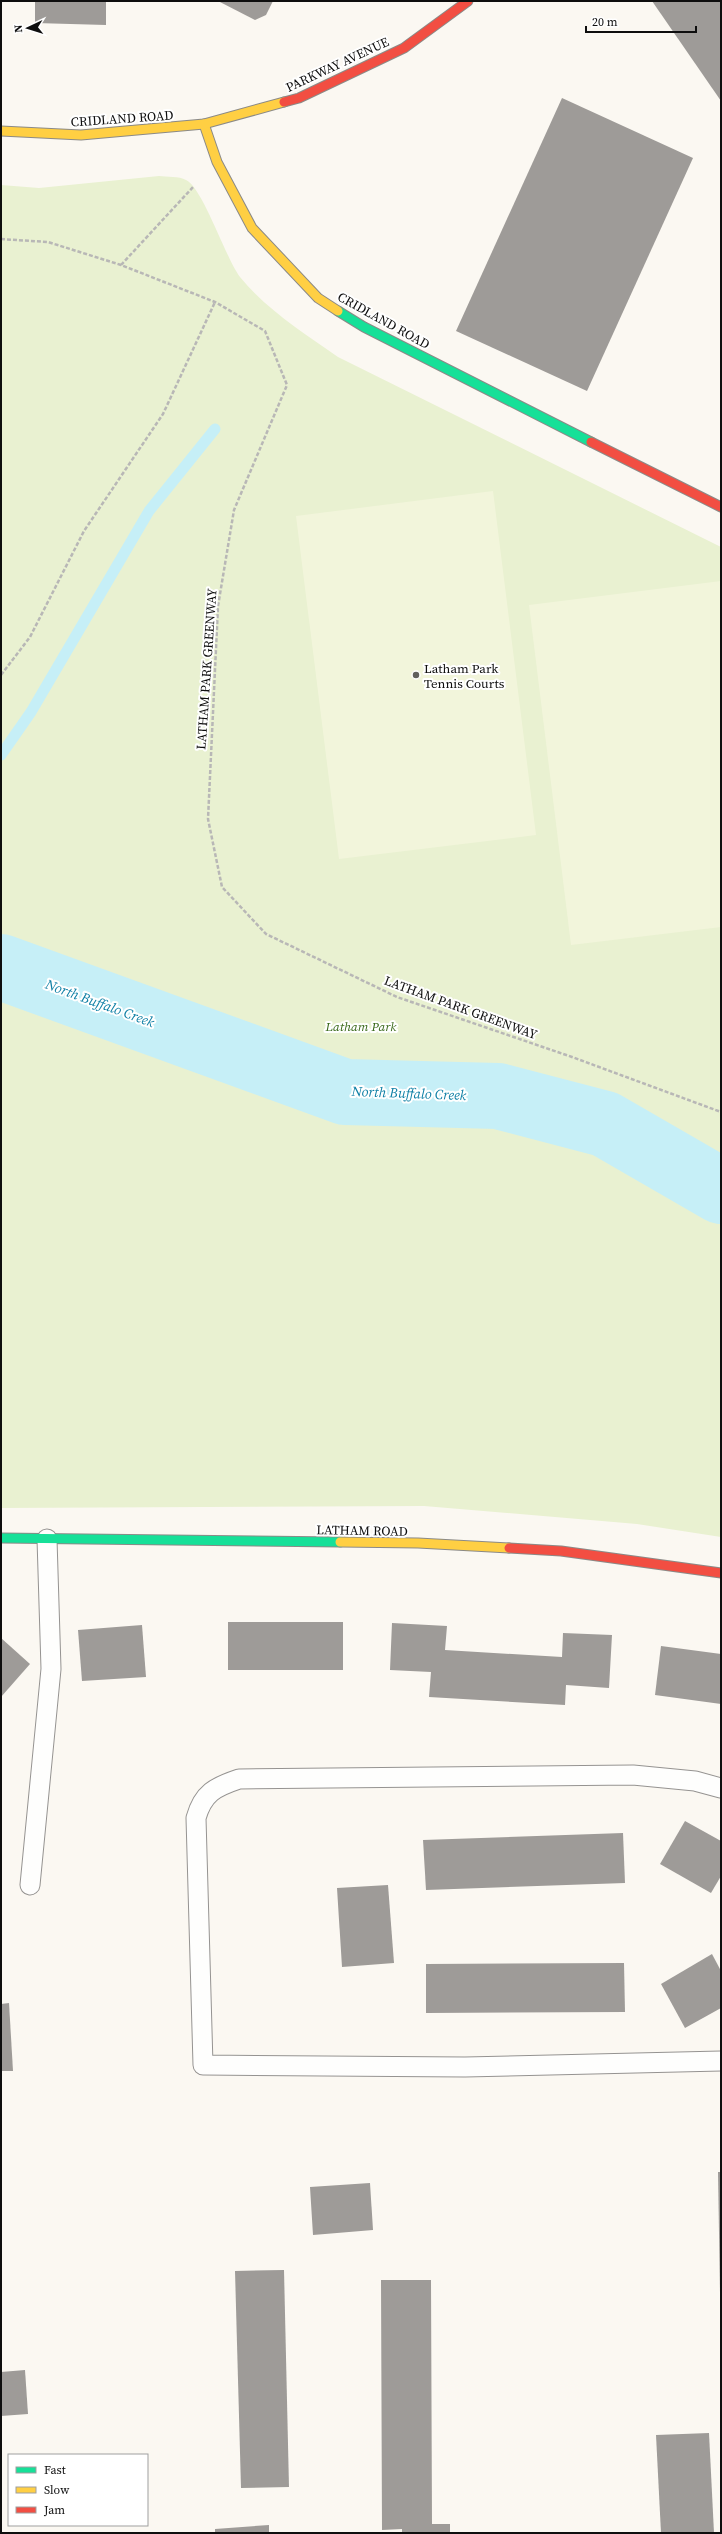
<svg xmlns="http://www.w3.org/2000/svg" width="722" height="2534" font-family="'Source Serif 4',serif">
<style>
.green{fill:#e9f1d1}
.pitch{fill:#f2f5db}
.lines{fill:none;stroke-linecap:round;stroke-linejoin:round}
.stream{stroke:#c6eff7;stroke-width:11}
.river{stroke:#c6eff7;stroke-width:66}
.building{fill:#9e9b98}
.lane-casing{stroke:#959391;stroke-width:21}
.fast-casing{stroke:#8b8a87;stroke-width:11}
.slow-casing{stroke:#8b8a87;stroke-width:11}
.jam-casing{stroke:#8b8a87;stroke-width:11}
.path{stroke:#b8b7b6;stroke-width:2.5;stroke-dasharray:4 2;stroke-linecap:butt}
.lane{stroke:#fefefd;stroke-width:19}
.fast{stroke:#16e098;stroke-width:9}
.slow{stroke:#ffcf43;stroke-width:9}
.jam{stroke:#f24e42;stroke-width:9}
.poi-dot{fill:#61605e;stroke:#fff;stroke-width:1.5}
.labels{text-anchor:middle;stroke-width:4;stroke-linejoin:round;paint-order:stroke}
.street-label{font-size:13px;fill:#0e0e0e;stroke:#fff}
.poi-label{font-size:13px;fill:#0e0e0e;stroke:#fff;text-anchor:start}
.park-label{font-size:13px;font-style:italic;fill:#39691a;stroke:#fff}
.water-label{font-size:14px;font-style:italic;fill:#1080a6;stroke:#fff}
</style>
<rect width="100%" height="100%" fill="#fbf8f2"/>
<!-- green -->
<path class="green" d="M159,176C167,177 179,176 186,180C203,188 225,257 240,277C267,310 304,333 338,357L721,547V1537L637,1524L424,1506L1,1508V185L39,188Z"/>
<!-- pitch -->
<g class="pitch">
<path d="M493,491L536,835L339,859L296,516Z"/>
<path d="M721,581V927L571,945L529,605Z"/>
</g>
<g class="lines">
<!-- stream -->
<path class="stream" d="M1,755L31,712L149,511L215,429"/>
<!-- river -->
<path class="river" d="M1,967L345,1092L498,1096L605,1124L721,1191"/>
</g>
<!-- building -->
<g class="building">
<path d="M35,1H106V25L35,23Z"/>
<path d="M218,1H273L266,15L255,20Z"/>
<path d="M652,1H721V101Z"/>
<path d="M562,98L693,158L587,391L456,331Z"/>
<rect x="228" y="1622" width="115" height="48"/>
<path d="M392,1623L447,1626L445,1650L562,1657L563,1633L612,1635L609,1688L566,1685L565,1705L429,1697L431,1672L390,1670Z"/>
<path d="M142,1625L146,1677L82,1681L78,1630Z"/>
<path d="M1,1638L30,1664L1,1697Z"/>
<path d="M661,1646L721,1654V1704L655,1695Z"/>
<path d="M685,1821L721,1841V1876L711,1893L660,1864Z"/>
<path d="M623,1833L625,1883L426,1890L423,1840Z"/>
<path d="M388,1885L394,1963L342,1967L337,1888Z"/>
<path d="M712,1954L721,1971V2008L685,2028L661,1984Z"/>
<path d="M624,1963L625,2012L426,2013V1964Z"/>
<path d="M9,2003L13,2071H1V2004Z"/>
<path d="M718,2172H721V2293H720Z"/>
<path d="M370,2183L373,2230L313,2235L310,2187Z"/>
<path d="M284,2270L289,2487L241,2488L235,2271Z"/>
<path d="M381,2280H431L432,2524H450V2533H402V2529L382,2530Z"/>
<path d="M25,2370L28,2414L1,2416V2372Z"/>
<path d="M709,2433L714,2533H661L656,2435Z"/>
<path d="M269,2525V2533H215V2529Z"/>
</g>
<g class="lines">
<!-- lane casing -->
<g class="lane-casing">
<g id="lane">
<path d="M721,1788L695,1781L633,1775L239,1779C215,1787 203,1793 196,1818L203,2065L465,2067L721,2061"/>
<path d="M30,1885L51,1669L47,1539"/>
</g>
</g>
<!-- fast casing -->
<g class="fast-casing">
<g id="fast">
<path d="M338,311L364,327L591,442"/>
<path d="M1,1538L340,1542"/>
</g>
</g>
<!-- slow casing -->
<g class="slow-casing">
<g id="slow">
<path d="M204,124L217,162L252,228L318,298L338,311"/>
<path d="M1,131L81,135L204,124L284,102"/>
<path d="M340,1542L418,1543L509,1548"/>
</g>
</g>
<!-- jam casing -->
<g class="jam-casing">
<g id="jam">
<path d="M284,102L299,98L404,48L468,1"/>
<path d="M591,442L721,507"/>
<path d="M509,1548L561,1551L721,1573"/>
</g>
</g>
<!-- path -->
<g class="path">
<path d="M1,239L48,242L121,265L215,302L265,331L287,385L234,510L218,606L208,819L222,887L266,934L397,997L572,1057L721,1112"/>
<path d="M121,265L194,186"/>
<path d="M1,675L30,637L84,531L163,414L215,302"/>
</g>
<!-- lane -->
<use href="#lane" class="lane"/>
<!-- fast -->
<use href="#fast" class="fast"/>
<!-- slow -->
<use href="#slow" class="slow"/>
<!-- jam -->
<use href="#jam" class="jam"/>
</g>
<!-- markers -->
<circle class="poi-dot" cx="416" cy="675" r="4"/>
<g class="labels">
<!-- street labels -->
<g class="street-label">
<text transform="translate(337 64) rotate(-25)" y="5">PARKWAY AVENUE</text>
<text transform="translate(122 118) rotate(-4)" y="5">CRIDLAND ROAD</text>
<text transform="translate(384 320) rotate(29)" y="5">CRIDLAND ROAD</text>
<text transform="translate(206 669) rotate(-86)" y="5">LATHAM PARK GREENWAY</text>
<text transform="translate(461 1007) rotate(20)" y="5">LATHAM PARK GREENWAY</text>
<text transform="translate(362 1530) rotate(1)" y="5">LATHAM ROAD</text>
</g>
<!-- poi labels -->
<g class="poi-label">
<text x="424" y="673">Latham Park<tspan x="424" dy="15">Tennis Courts</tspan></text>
</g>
<!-- park labels -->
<g class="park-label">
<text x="361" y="1031">Latham Park</text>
</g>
<!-- water labels -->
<g class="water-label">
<text transform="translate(100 1003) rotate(20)" y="5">North Buffalo Creek</text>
<text transform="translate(409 1093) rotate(2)" y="5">North Buffalo Creek</text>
</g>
</g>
<!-- border -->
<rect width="722" height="2534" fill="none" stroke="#0e0e0e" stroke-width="4"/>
<!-- legend -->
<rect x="8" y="2454" width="140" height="72" fill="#ffffff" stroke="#9f9f9f"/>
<rect x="16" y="2467" width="20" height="6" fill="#16e098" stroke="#9f9f9f"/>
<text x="44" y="2474" font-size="12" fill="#0e0e0e">Fast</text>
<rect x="16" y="2487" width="20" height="6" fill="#ffcf43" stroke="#9f9f9f"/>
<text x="44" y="2494" font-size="12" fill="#0e0e0e">Slow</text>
<rect x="16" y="2507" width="20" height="6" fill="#f24e42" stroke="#9f9f9f"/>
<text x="44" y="2514" font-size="12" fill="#0e0e0e">Jam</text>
<!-- north arrow -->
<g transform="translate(28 28) rotate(266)" stroke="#ffffff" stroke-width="3" paint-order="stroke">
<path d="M0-3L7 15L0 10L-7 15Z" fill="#0e0e0e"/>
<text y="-6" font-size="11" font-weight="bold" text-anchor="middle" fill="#0e0e0e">N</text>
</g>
<!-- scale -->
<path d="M586 26v6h110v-6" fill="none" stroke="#0e0e0e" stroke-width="2"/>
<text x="592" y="26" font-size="12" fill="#0e0e0e" stroke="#ffffff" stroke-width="3" paint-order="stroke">20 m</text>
</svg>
